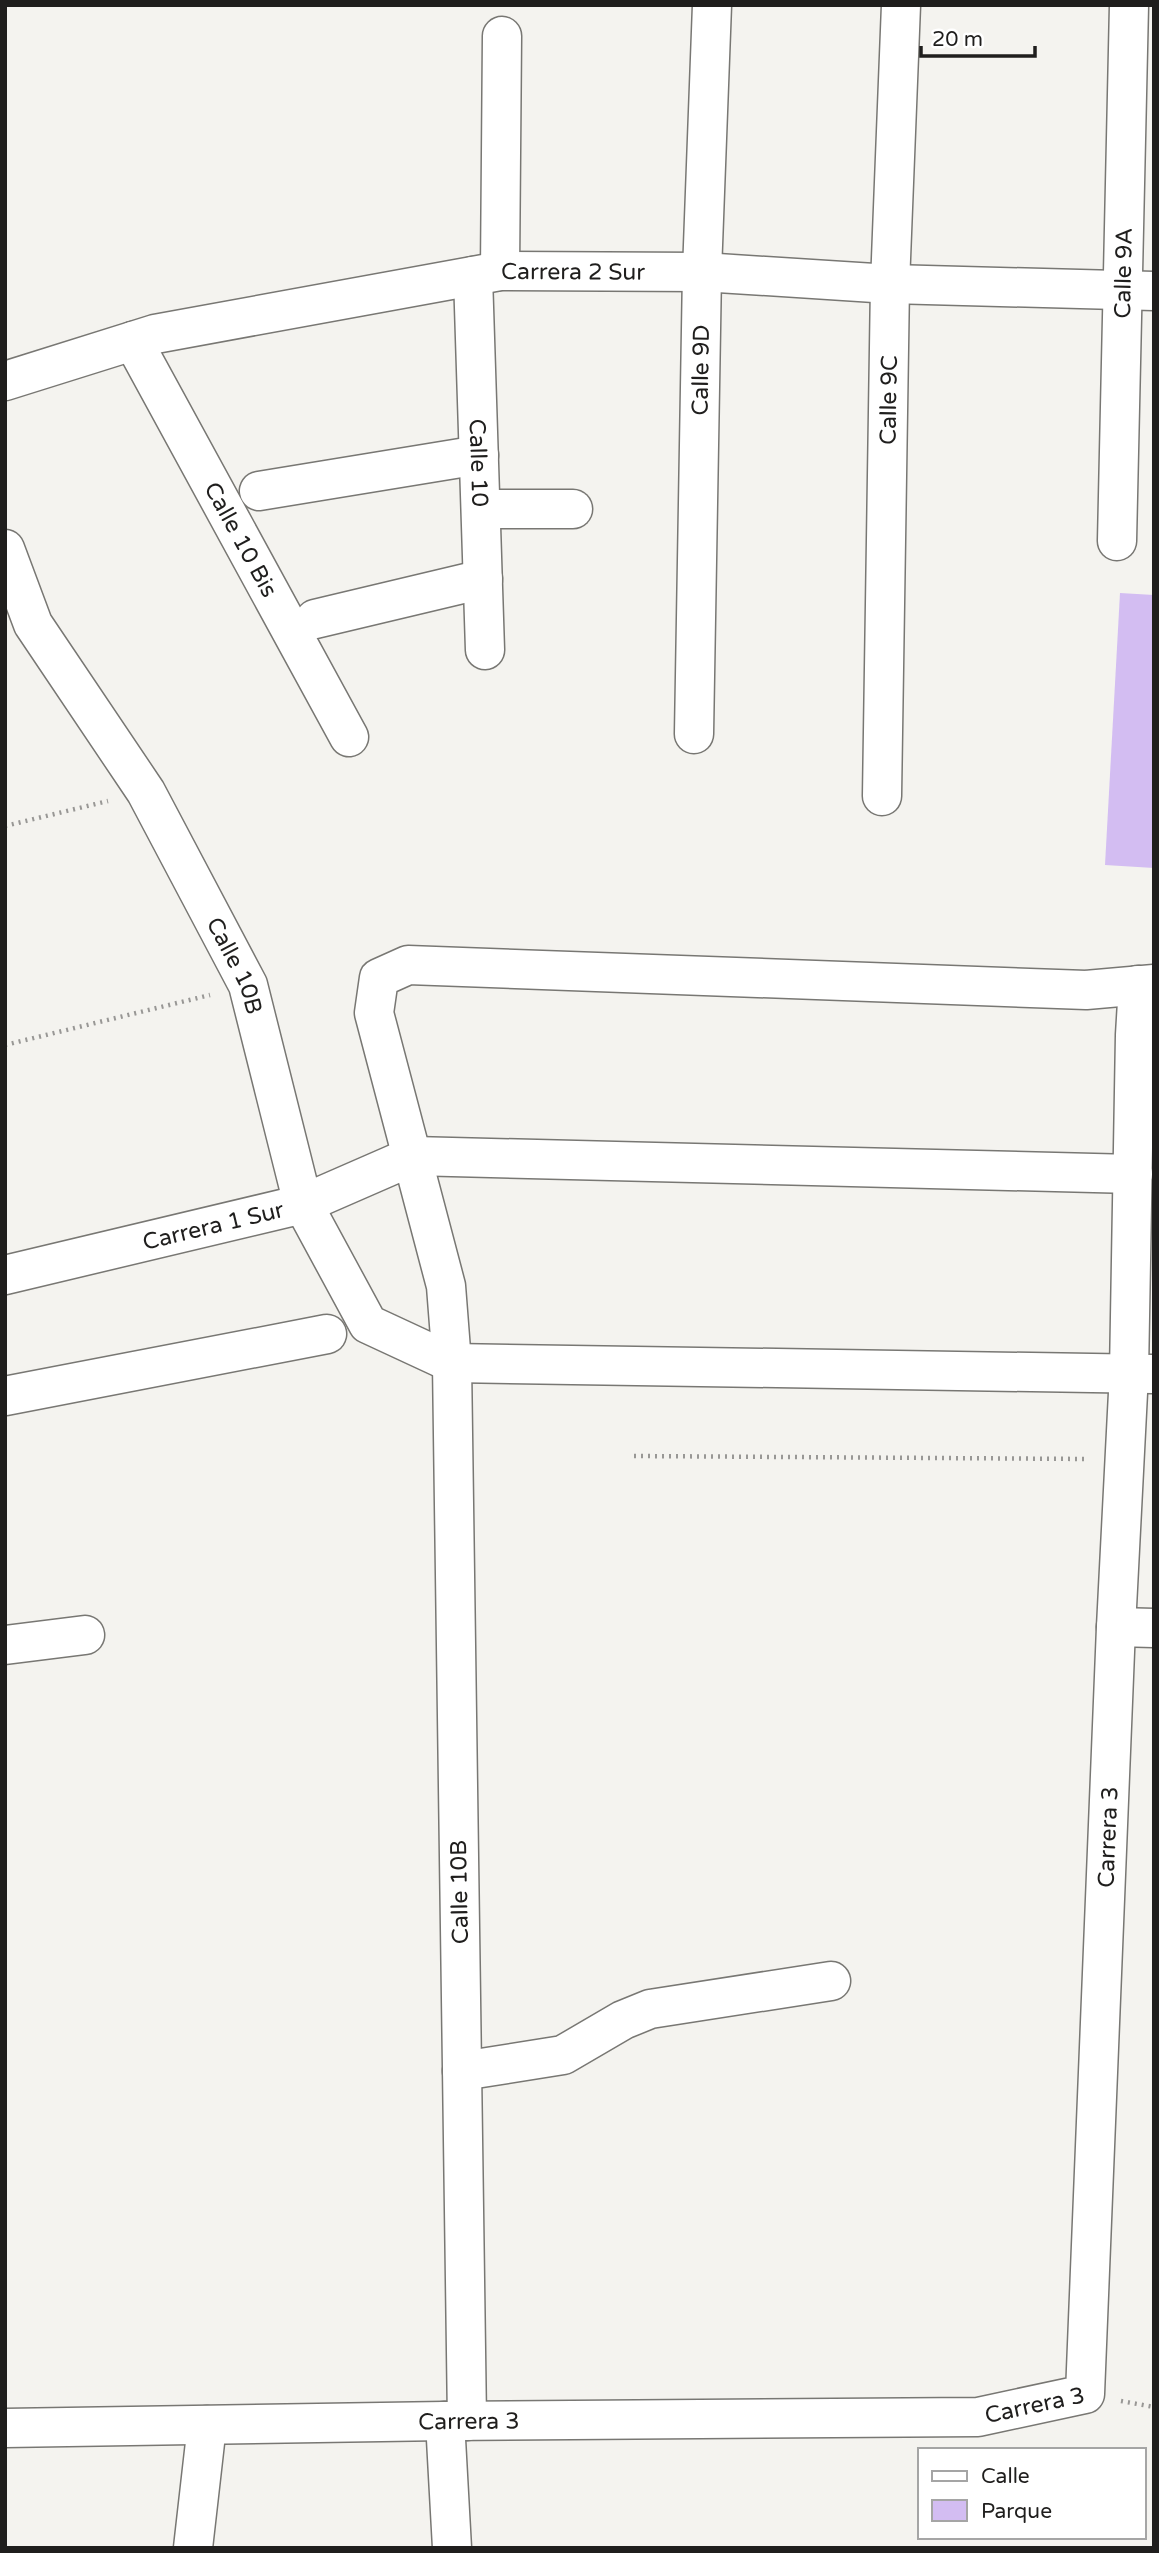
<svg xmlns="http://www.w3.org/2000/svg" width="1159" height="2553" font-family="'Varela Round',sans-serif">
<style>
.green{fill:#d3bdf2}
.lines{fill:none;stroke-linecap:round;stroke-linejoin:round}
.minor-casing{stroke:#787773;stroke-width:41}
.path{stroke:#989795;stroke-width:4.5;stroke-dasharray:2 5;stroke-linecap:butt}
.minor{stroke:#fff;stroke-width:38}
.labels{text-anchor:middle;stroke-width:5;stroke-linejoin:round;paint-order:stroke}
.street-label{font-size:23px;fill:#1f1e1d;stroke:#fff}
</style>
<rect width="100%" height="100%" fill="#f4f3ef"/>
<!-- green -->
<path class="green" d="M1120,593L1154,595V868L1105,865Z"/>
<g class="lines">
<!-- minor casing -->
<g class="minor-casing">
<g id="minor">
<path d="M500,271L502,36"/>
<path id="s1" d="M473,276L485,650"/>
<path id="s2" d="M133,341L349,737"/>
<path id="s3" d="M5,381L155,334L500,271L702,272L890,284L1154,291"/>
<path d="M259,491L479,455"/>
<path d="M481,509H573"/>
<path id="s4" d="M1117,541L1129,5"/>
<path id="s5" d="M5,549L33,624L146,792L248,985L303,1204L368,1324L452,1363L1153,1374"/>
<path d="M315,619L483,579"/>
<path id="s6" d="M694,734L702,272L712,5"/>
<path id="s7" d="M882,796L890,284L901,5"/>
<path id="s8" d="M5,1275L303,1204L413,1156L1133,1174"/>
<path d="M5,1396L327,1334"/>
<path d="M1116,1627L1154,1628"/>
<path d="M5,1645L85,1635"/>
<path d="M462,2071L563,2055L623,2020L650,2009L831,1981"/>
<path d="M445,2421L452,2548"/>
<path d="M467,2421L452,1363L446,1286L374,1013L379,978L408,965L1086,990L1154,984"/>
<path id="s9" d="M5,2428L445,2421L978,2417L1085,2394L1116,1627L1129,1373L1135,1035L1138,985"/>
<path d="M193,2548L207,2425"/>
</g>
</g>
<!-- path -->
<g class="path">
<path d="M5,826L108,801"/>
<path d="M5,1045L210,995"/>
<path d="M634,1456L1088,1459"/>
<path d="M1121,2401L1154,2407"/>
</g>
<!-- minor -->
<use href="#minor" class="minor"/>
</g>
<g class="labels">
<!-- street labels -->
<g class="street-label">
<text dy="8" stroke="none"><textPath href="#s3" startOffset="581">Carrera 2 Sur</textPath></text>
<text dy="8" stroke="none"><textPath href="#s4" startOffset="268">Calle 9A</textPath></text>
<text dy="8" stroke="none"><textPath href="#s6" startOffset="364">Calle 9D</textPath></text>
<text dy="8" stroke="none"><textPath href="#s7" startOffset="396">Calle 9C</textPath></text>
<text dy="8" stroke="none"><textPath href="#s1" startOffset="187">Calle 10</textPath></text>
<text dy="8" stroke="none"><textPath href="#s2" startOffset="226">Calle 10 Bis</textPath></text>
<text dy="8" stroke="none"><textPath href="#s5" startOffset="478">Calle 10B</textPath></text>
<text dy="8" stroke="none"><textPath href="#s8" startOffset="214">Carrera 1 Sur</textPath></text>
<text dy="8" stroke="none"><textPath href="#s9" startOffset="1640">Carrera 3</textPath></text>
<text transform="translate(459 1892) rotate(-91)" y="8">Calle 10B</text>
<text dy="8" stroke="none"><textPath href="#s9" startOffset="1031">Carrera 3</textPath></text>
<text dy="8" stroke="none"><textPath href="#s9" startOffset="464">Carrera 3</textPath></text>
</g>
</g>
<!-- border -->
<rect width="1159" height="2553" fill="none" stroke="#1f1e1d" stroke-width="14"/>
<!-- legend -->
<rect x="918" y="2448" width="228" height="91" fill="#ffffff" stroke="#a5a5a5" stroke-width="2"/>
<rect x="932" y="2471" width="35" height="10" fill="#ffffff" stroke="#a5a5a5" stroke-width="2"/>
<text x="981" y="2483" font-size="21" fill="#1f1e1d">Calle</text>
<rect x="932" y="2500" width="35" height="21" fill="#d3bdf2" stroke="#a5a5a5" stroke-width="2"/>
<text x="981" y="2518" font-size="21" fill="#1f1e1d">Parque</text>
<!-- scale -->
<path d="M921 46v10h114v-10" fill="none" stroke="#1f1e1d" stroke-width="3.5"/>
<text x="932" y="46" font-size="21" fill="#1f1e1d" stroke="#ffffff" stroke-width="5" paint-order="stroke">20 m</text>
</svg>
